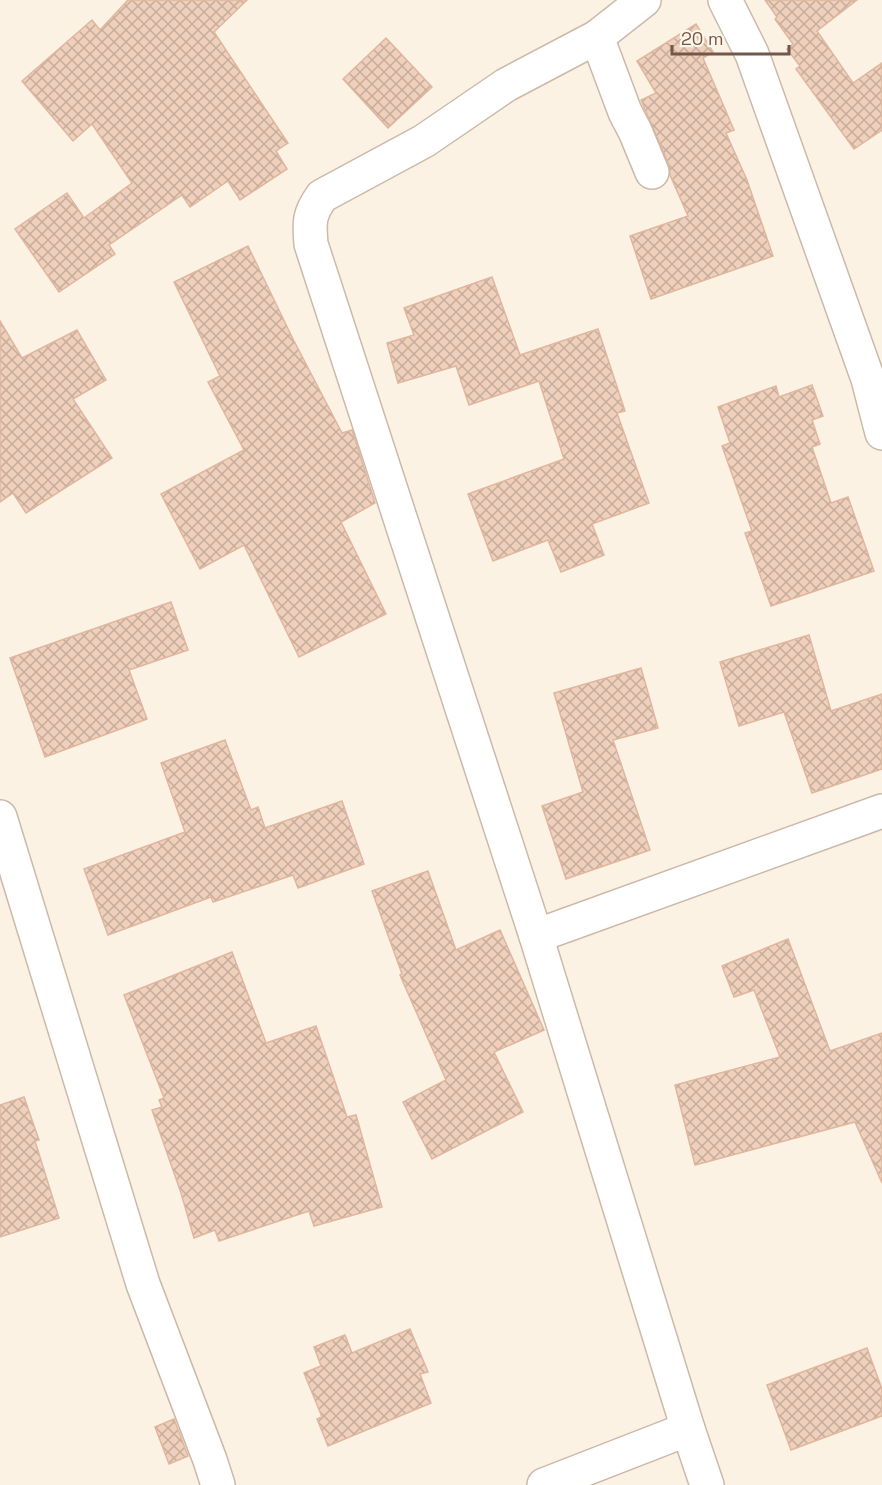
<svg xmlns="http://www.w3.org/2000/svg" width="882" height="1485" font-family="'Space Grotesk',sans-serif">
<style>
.building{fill:url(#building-cross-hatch);stroke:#e1b69d;stroke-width:1.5}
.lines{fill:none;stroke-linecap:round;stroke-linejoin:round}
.minor-casing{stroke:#ccb9aa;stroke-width:36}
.minor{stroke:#fff;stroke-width:33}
</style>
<defs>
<pattern id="building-cross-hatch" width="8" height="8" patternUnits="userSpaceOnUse" patternTransform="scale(1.5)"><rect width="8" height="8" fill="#efd0bc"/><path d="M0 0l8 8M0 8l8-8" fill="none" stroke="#c6ac9b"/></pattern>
</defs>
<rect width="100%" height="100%" fill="#fbf2e3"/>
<!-- building -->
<g class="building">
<path d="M128,0H247L214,32L288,143L276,151L287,169L240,200L228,181L190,207L182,195L109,245L115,254L59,292L15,229L67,193L84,218L132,183L92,124L73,141L22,81L92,20L100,30Z"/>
<path d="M765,0H857L817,31L853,83L882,63V130L854,149L796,69L800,66L787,49L793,44L775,19L777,17Z"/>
<path d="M696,24L713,52L703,58L734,130L726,133L747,180L773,256L651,299L630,236L688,216L670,175L669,165L641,100L656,93L637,61Z"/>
<path d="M386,38L432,87L388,128L343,79Z"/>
<path d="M248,246L293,339L342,433L352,430L375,503L341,522L386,614L299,657L244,545L200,569L161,494L244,450L208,382L220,376L174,282Z"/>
<path d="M492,277L520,355L598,329L625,411L617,413L649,503L592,524L604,555L561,572L548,540L493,561L468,494L564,459L539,381L469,405L456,366L398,383L387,343L414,335L404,308Z"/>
<path d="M0,321L22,358L77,330L106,380L73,399L112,458L26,513L13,493L0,502Z"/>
<path d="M812,385L823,416L812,420L820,444L812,447L831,503L848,497L874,571L771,606L745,533L752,531L722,446L730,443L718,407L776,386L779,397Z"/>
<path d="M171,602L188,650L129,670L147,719L45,757L10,658Z"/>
<path d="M809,635L831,711L882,694V769L812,793L784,712L739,726L720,662Z"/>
<path d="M641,668L658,728L613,740L650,850L566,879L542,806L583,792L554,693Z"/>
<path d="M225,740L251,810L258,807L265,828L342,801L364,864L298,888L293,875L213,902L211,897L108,935L84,869L185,832L161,763Z"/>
<path d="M428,871L456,950L500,930L544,1030L494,1052L523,1112L432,1159L403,1102L446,1080L400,975L402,974L372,891Z"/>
<path d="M788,939L830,1051L882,1033V1183L855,1122L695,1165L675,1085L780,1057L754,990L734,997L722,966Z"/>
<path d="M232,952L266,1043L316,1026L347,1117L356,1115L382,1207L314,1226L309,1211L219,1241L215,1230L194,1238L181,1193L152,1110L162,1107L159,1100L164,1098L124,995Z"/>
<path d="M24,1097L39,1140L35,1141L59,1218L0,1237V1105Z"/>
<path d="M410,1329L428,1372L420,1374L431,1403L328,1446L317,1419L322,1417L304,1373L321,1366L314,1347L345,1335L352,1353Z"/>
<path d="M867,1348L882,1389V1416L791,1450L767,1385Z"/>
<path d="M174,1419L188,1456L169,1464L155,1427Z"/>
</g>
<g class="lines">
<!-- minor casing -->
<g class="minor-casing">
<g id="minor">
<path d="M644,0L597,37L506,85L424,141L322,196C309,214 309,222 311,244L536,936L688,1429L707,1485"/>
<path d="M725,0L752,54L868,379L882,433"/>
<path d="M597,37L625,112L635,131L652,172"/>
<path d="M0,817L143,1284L210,1460L218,1485"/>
<path d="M536,936L882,811"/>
<path d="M544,1485L688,1429"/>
</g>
</g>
<!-- minor -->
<use href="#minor" class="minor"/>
</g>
<!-- scale -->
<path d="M672 45v9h117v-9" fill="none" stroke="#72584a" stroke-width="3"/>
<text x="681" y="45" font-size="18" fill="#72584a" stroke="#fef6e9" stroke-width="4.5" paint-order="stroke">20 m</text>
</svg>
